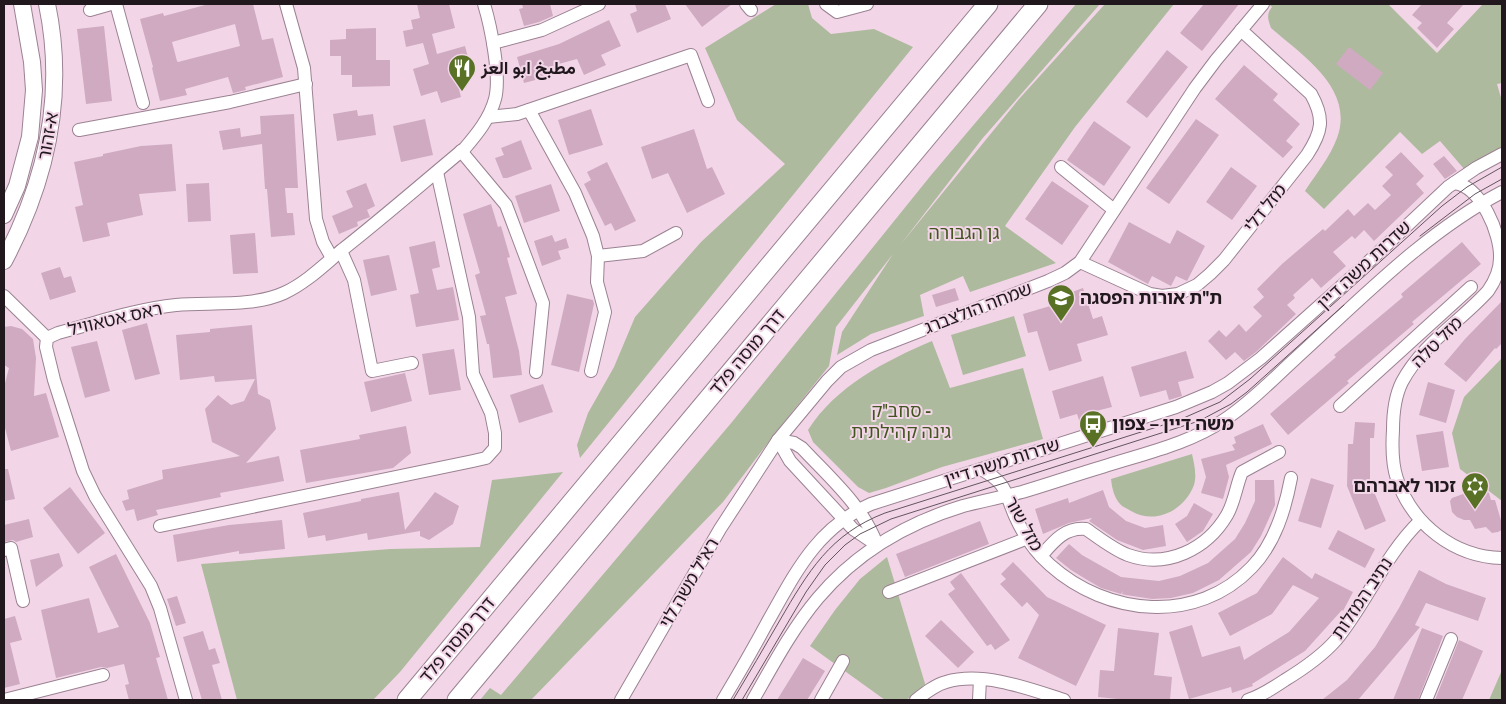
<svg xmlns="http://www.w3.org/2000/svg" width="1506" height="704" font-family="'Archivo Narrow',Vazirmatn,'Noto Sans Hebrew',sans-serif">
<style>
.green{fill:#aeba9e}
.building{fill:#cfaac1;fill-rule:evenodd}
.lines{fill:none;stroke-linecap:round;stroke-linejoin:round}
.minor-casing{stroke:#9b8292;stroke-width:14}
.major-casing{stroke:#9b8292;stroke-width:18}
.highway-casing{stroke:#9b8292;stroke-width:21}
.minor{stroke:#fff;stroke-width:12}
.major{stroke:#fff;stroke-width:16}
.highway{stroke:#fff;stroke-width:19}
.tram{stroke:#63545e;stroke-width:1}
.labels{text-anchor:middle;stroke-width:4;stroke-linejoin:round;paint-order:stroke}
.poi-label{font-size:18px;font-weight:bold;fill:#21181e;stroke:#f2d6e8;text-anchor:start}
.street-label{font-size:18px;fill:#21181e;stroke:#f2d6e8}
.park-label{font-size:18px;fill:#42551e;stroke:#f2d6e8}
</style>
<rect width="100%" height="100%" fill="#f2d6e8"/>
<!-- green -->
<g class="green">
<path d="M776,4H808L812,18L831,34L874,29L913,47L580,458L577,445L588,413L614,367L635,317L701,242L785,164L737,120L705,48Z"/>
<path d="M1076,4H1100L982,139L901,244L1019,99L1105,4H1174L1075,127L1005,226L1056,263L970,292L963,276L920,295L924,316L871,334L837,355L842,332L893,254L836,327L829,366L777,431L723,502L531,700H480L490,688L501,695L732,422L932,174Z"/>
<path d="M1269,4H1388L1437,53L1483,4H1502V83L1497,84L1502,101V149L1465,170L1440,141L1422,154L1400,132L1324,209L1305,191C1316,174 1330,157 1337,138C1355,89 1303,56 1271,28C1268,20 1266,14 1272,7Z"/>
<path d="M1014,316L1026,356L963,375L951,335Z"/>
<path d="M932,341L950,388L1023,368L1043,439L942,467L886,488L869,493L858,487L813,442L808,430C836,386 885,361 932,341Z"/>
<path d="M1502,358V501L1460,469L1452,433L1464,397Z"/>
<path d="M1192,454C1194,463 1197,475 1194,485C1184,511 1155,525 1131,511C1128,509 1123,507 1121,505C1114,498 1112,488 1111,479Z"/>
<path d="M563,472L400,672L373,700H237L201,564L390,549L480,547L492,480Z"/>
<path d="M887,557L926,687L906,700H885L810,646L835,610L860,579Z"/>
<path d="M1502,670V700H1489Z"/>
</g>
<!-- building -->
<g class="building">
<path d="M209,4H253L262,40L273,38L283,77L245,87L246,90L233,93L228,77L185,89L187,95L160,101L152,68L153,67L140,19L163,13L164,16ZM235,24L240,46L178,62L177,61L172,42Z"/>
<path d="M417,4H449L455,28L432,34L437,54L465,46L471,69L462,72L467,87L459,89L461,97L441,103L437,91L421,96L413,69L429,64L423,43L406,47L403,31L413,29L411,20L420,18Z"/>
<path d="M522,4H550L553,16L539,22L524,26L519,9L523,8Z"/>
<path d="M635,4H665L671,19L637,33L630,14L637,11Z"/>
<path d="M685,4H732L702,27Z"/>
<path d="M1204,4H1239L1202,51L1180,33Z"/>
<path d="M1422,4H1464L1447,23L1454,29L1437,48L1417,28L1422,23L1412,15Z"/>
<path d="M609,20L621,46L601,55L606,65L584,75L577,59L555,65L558,74L524,83L517,57L559,44Z"/>
<path d="M104,26L112,101L86,104L77,29Z"/>
<path d="M376,28V60H390V86L352,87V75H341V56H330V40L346,39V29Z"/>
<path d="M1349,47L1383,73L1370,90L1336,64Z"/>
<path d="M1167,50L1188,67L1147,118L1126,102Z"/>
<path d="M1244,65L1278,94L1273,100L1300,124L1286,141L1293,147L1283,158L1215,99Z"/>
<path d="M591,109L603,145L569,155L558,120Z"/>
<path d="M357,110L358,116L373,114L376,135L337,141L333,114Z"/>
<path d="M294,114L298,188H285L287,213H293L295,235L271,237L267,189H265L262,144L223,150L219,131L240,128L241,137L261,134L260,116Z"/>
<path d="M425,119L433,155L401,162L393,126Z"/>
<path d="M1196,119L1219,135L1169,204L1146,188Z"/>
<path d="M1094,121L1131,147L1104,186L1067,160Z"/>
<path d="M694,129L707,169L712,167L725,194L687,213L668,173L652,179L641,147Z"/>
<path d="M521,140L532,169L507,178H503L495,158L504,155L501,148Z"/>
<path d="M172,144L176,191L139,194L143,215L107,223L110,236L83,242L75,207L83,205L74,162L103,156V154L141,146Z"/>
<path d="M1401,152L1424,176L1416,184L1424,193L1374,241L1364,230L1355,239L1352,236L1333,252L1346,266L1321,288L1312,278L1293,295L1295,298L1287,305L1296,314L1256,352L1244,361L1235,352L1226,360L1208,341L1219,330L1226,337L1239,324L1246,332L1262,316L1253,307L1264,297L1257,289L1282,264L1323,229L1325,231L1348,209L1354,216L1368,203L1375,210L1391,195L1382,186L1393,175L1385,167Z"/>
<path d="M1444,156L1457,171L1445,179L1433,164Z"/>
<path d="M607,162L636,221L615,231L611,223L605,226L584,184L591,180L587,172Z"/>
<path d="M1231,167L1257,186L1232,220L1206,202Z"/>
<path d="M1052,181L1089,206L1062,245L1025,219Z"/>
<path d="M209,183L211,221L188,222L186,184Z"/>
<path d="M366,183L375,206L367,210L370,217L357,222L358,226L339,234L332,216L353,207L346,191Z"/>
<path d="M551,184L560,211L524,223L515,196Z"/>
<path d="M491,204L498,227L501,226L510,257L507,258L517,294L505,297L519,351L522,375L493,378L489,344H487L480,316L486,315L475,275L480,273L463,214Z"/>
<path d="M1129,222L1170,244L1177,230L1205,246L1187,281L1176,276L1171,286L1152,276L1148,284L1108,262Z"/>
<path d="M255,233L258,273L233,274L230,235Z"/>
<path d="M552,235L555,242L566,238L569,248L558,251L561,259L542,266L534,241Z"/>
<path d="M435,241L440,267L432,269L437,290L453,287L459,320L416,327L410,295L419,293L409,247Z"/>
<path d="M1462,242L1481,264L1412,322L1414,324L1347,381L1349,383L1288,435L1270,414L1336,357L1334,355L1403,297L1401,294Z"/>
<path d="M389,255L397,290L371,296L363,260Z"/>
<path d="M60,267L64,278L71,276L76,292L50,300L41,273Z"/>
<path d="M955,288L959,300L936,307L932,295Z"/>
<path d="M1083,288L1093,319L1102,316L1108,335L1077,344L1082,361L1049,371L1037,331L1028,333L1023,314L1074,299L1072,292Z"/>
<path d="M567,294L593,300L594,304L579,372L551,365Z"/>
<path d="M1502,301V343L1496,349L1495,348L1466,382L1444,364L1465,339Z"/>
<path d="M147,323L160,374L135,380L122,330Z"/>
<path d="M252,325L258,394L270,400L276,429L246,463L279,456L284,481L220,493L221,497L156,510L158,515L137,521L134,509L126,511L122,501L129,499L127,490L163,479L162,470L240,456L212,442L205,409L218,395L231,405L244,401L255,379L215,382L214,376L180,380L176,335L210,332V329Z"/>
<path d="M11,326L22,329L33,339L36,358L34,396L46,393L59,437L11,451L4,424V387L9,368L4,365V327Z"/>
<path d="M97,341L110,391L85,398L71,347Z"/>
<path d="M454,349L461,390L429,395L422,354Z"/>
<path d="M1186,351L1194,378L1178,382L1182,396L1169,400L1166,390L1140,397L1131,367Z"/>
<path d="M405,373L412,401L371,412L364,382Z"/>
<path d="M1103,376L1112,407L1092,412L1095,422L1081,426L1077,414L1060,419L1052,391Z"/>
<path d="M1428,382L1455,390L1446,423L1419,415Z"/>
<path d="M543,384L553,412L519,423L510,395Z"/>
<path d="M1355,422L1375,423L1374,438H1370V482L1386,521L1365,530L1347,486L1348,444H1353Z"/>
<path d="M1263,424L1272,444L1226,465L1229,477L1223,499L1201,493L1206,477L1201,459L1235,450L1232,445L1236,443L1234,437Z"/>
<path d="M406,426L411,453L393,468L306,483L300,450L360,439L359,435Z"/>
<path d="M1443,431L1449,467L1422,471L1416,435Z"/>
<path d="M4,469H8L15,499L4,501Z"/>
<path d="M1311,478L1334,485L1321,528L1298,521Z"/>
<path d="M1255,480H1274L1275,505L1261,536L1251,552L1219,580L1193,593L1171,598L1152,599L1126,595L1122,594L1123,591L1121,594L1101,588L1084,578L1071,570L1056,558L1069,544L1082,555L1121,577L1159,581L1180,576L1208,563L1235,539L1245,523L1255,501Z"/>
<path d="M70,487L105,533L78,554L43,508Z"/>
<path d="M1477,489L1485,490L1489,493L1491,500H1495L1502,524V530L1498,532L1492,533L1486,527L1475,529L1470,520H1464L1457,517L1452,512L1450,501L1452,498Z"/>
<path d="M1103,490L1109,507L1126,521L1145,528L1163,525L1166,546L1143,550L1117,540L1089,521L1092,518L1069,523L1043,534L1035,509L1068,498L1069,503Z"/>
<path d="M399,492L405,530L435,492L459,506L453,524L429,540L420,536V531L368,540L367,533L326,541L325,535L308,538L303,513L361,501V499Z"/>
<path d="M1194,503L1213,514L1203,531L1187,542L1175,524L1187,516Z"/>
<path d="M29,519L33,537L16,542L13,540L4,542V525Z"/>
<path d="M282,520L285,549L239,554V551L177,562L173,535L229,525Z"/>
<path d="M980,521L989,544L905,577L896,554Z"/>
<path d="M1338,530L1375,549L1365,568L1328,549Z"/>
<path d="M59,553L63,566L36,587L30,560Z"/>
<path d="M116,554L150,623L160,657L156,658L168,700H129L125,685L129,684L124,664L107,668L101,667L56,678L41,610L89,598L98,633L119,627L89,567Z"/>
<path d="M1283,557L1312,579L1315,573L1353,592L1343,611L1342,610L1305,651L1252,684L1253,686L1232,693L1231,687L1189,699L1169,632L1192,625L1202,657L1240,646L1244,660L1289,632L1319,598L1293,585L1272,614L1230,636L1218,613L1257,593Z"/>
<path d="M1013,562L1047,597L1106,625L1076,686L1018,658L1039,615L1027,602L1022,607L1000,584L1006,579L1001,574Z"/>
<path d="M1419,570L1446,584L1486,598L1478,621L1426,603L1415,625L1420,627L1358,700H1322L1347,680L1375,647L1399,608Z"/>
<path d="M961,573L1010,640L995,650L991,644L987,646L948,594L955,589L950,582Z"/>
<path d="M177,596L186,623L176,626L167,599Z"/>
<path d="M15,616L22,640L10,643L20,684L4,688V619Z"/>
<path d="M941,620L974,652L958,668L925,636Z"/>
<path d="M1118,628L1159,633L1154,675L1172,677L1170,700H1127L1098,697L1100,670L1114,671Z"/>
<path d="M1422,628L1443,636L1418,700H1393Z"/>
<path d="M203,631L209,650L215,648L220,663L212,665L222,700H202L183,637Z"/>
<path d="M1459,640L1483,651L1462,700H1435Z"/>
<path d="M803,658L825,671L807,700H777Z"/>
</g>
<g class="lines">
<!-- minor casing -->
<g class="minor-casing">
<g id="minor">
<path d="M116,4L143,103"/>
<path d="M286,4L304,68L316,219L323,242L332,258"/>
<path d="M746,4L751,10"/>
<path d="M826,4L837,12L867,4"/>
<path d="M90,10L111,4"/>
<path d="M493,43L542,30L599,4"/>
<path d="M529,110L575,193L593,236L598,256L597,282L605,312L591,371"/>
<path d="M488,117L517,114L691,55L708,101"/>
<path d="M79,130L230,102L306,84"/>
<path d="M461,151L506,205L543,303L536,372"/>
<path d="M1061,167L1114,210"/>
<path d="M1454,183C1481,186 1501,234 1500,258C1500,271 1495,281 1488,291C1460,322 1422,344 1402,382C1395,396 1393,413 1393,430C1392,445 1392,464 1397,479C1412,524 1454,557 1502,558"/>
<path d="M341,251L354,280L372,371L412,363"/>
<path d="M598,256L643,251L676,233"/>
<path d="M1080,262L1150,294L1162,296L1178,294L1197,285L1210,274L1224,260L1307,155C1322,132 1325,119 1311,94L1241,30"/>
<path d="M4,296L47,338"/>
<path d="M1340,406L1471,287"/>
<path d="M778,440L794,443L802,448C830,478 863,506 877,545"/>
<path d="M778,440L790,461L853,529L877,545"/>
<path d="M981,469C1007,484 1004,490 1015,516C1023,534 1035,552 1050,565C1107,616 1197,625 1252,567C1275,543 1285,510 1291,478"/>
<path d="M160,526L473,461L486,458L495,448V433L491,413L473,374L469,317L437,172"/>
<path d="M4,550L11,548L23,601"/>
<path d="M1041,556C1054,541 1065,527 1086,529C1099,538 1114,550 1128,555C1167,569 1207,549 1227,515C1235,501 1236,486 1242,472L1279,452"/>
<path d="M889,592L1028,538"/>
<path d="M4,700L103,675"/>
<path d="M186,700L160,608L151,586L95,496L83,471L54,380L46,347L47,338L58,333C96,323 136,309 176,305C210,302 253,307 284,293C306,283 324,265 342,250C384,217 424,182 465,148C477,134 490,118 495,99C501,77 491,27 484,4"/>
<path d="M621,700L720,529L778,440L827,381L841,367L871,350L1048,281L1065,273L1080,262L1195,88L1216,60L1263,4"/>
<path d="M723,700C738,675 753,649 767,623C795,574 816,528 871,504L1176,407L1212,392L1228,383L1261,358L1363,267L1448,187L1476,168L1502,154"/>
<path d="M753,700C773,665 792,629 818,598C856,553 907,523 963,506C982,501 1002,497 1022,492C1049,484 1075,475 1102,467C1142,454 1189,444 1224,420C1250,403 1272,380 1295,359C1360,300 1424,233 1502,192"/>
<path d="M821,700L843,661"/>
<path d="M916,700C925,693 935,685 946,682C983,671 1030,689 1064,700"/>
<path d="M979,700L980,679"/>
<path d="M1248,700C1261,696 1273,688 1285,680C1303,669 1322,656 1336,640C1367,602 1385,555 1420,521"/>
<path d="M1426,700L1451,639"/>
</g>
</g>
<!-- major casing -->
<g class="major-casing">
<g id="major">
<path d="M4,215L17,186L30,137L34,90L32,62L22,4"/>
<path d="M4,261C47,180 66,95 47,4"/>
</g>
</g>
<!-- highway casing -->
<g class="highway-casing">
<g id="highway">
<path d="M407,700L988,4"/>
<path d="M457,700L1038,4"/>
</g>
</g>
<!-- minor -->
<use href="#minor" class="minor"/>
<!-- major -->
<use href="#major" class="major"/>
<!-- highway -->
<use href="#highway" class="highway"/>
<!-- tram -->
<g class="tram">
<path d="M1420,236L1475,194L1502,179"/>
<path d="M733,700C749,674 764,647 780,620C808,572 830,534 885,513L1179,420L1220,402L1250,379L1442,206L1467,187L1502,167"/>
<path d="M742,700L806,592L825,565L845,545L860,534L891,519L1199,421L1231,404L1247,392L1344,305"/>
</g>
</g>
<!-- icons -->
<defs>
<g id="restaurant-pin" transform="scale(1.4375)"><path d="M0 17L-7.5 6A9.5 9.5 0 1 1 7.5 6Z" fill="#587124" stroke="#f2d6e8"/><path d="M-5-6h1v4h1v-4h1v4h1v-4h1v5L-1.5 .5V6h-2V.5L-5-1ZM5-6V6H3V1.5H1.5Q1.5-4 5-6Z" fill="#fff"/></g>
<g id="school-pin" transform="scale(1.4375)"><path d="M0 17L-7.5 6A9.5 9.5 0 1 1 7.5 6Z" fill="#587124" stroke="#f2d6e8"/><path d="M0-5L7-2L0 1L-7-2ZM-4 1L0 2.5L4 1V4Q0 6-4 4Z" fill="#fff"/></g>
<g id="bus-pin" transform="scale(1.4375)"><path d="M0 17L-7.5 6A9.5 9.5 0 1 1 7.5 6Z" fill="#587124" stroke="#f2d6e8"/><path d="M-5-6H5V4H4V6H2V4H-2V6H-4V4H-5ZM-3.5-4V0h7V-4ZM-3.5 1.2v1.5H-2V1.2ZM2 1.2v1.5H3.5V1.2Z" fill="#fff"/></g>
<g id="synagogue-pin" transform="scale(1.4375)"><path d="M0 17L-7.5 6A9.5 9.5 0 1 1 7.5 6Z" fill="#587124" stroke="#f2d6e8"/><path d="M0-6.5L5.6 3.2H-5.6ZM0 6.5L5.6-3.2H-5.6Z" fill="#fff"/></g>
</defs>
<g fill-rule="evenodd">
<use href="#restaurant-pin" x="462" y="68"/>
<use href="#school-pin" x="1061" y="298"/>
<use href="#bus-pin" x="1093" y="424"/>
<use href="#synagogue-pin" x="1475" y="486"/>
</g>
<g class="labels">
<!-- poi labels -->
<g class="poi-label">
<text x="481" y="74">مطبخ ابو العز</text>
<text x="1080" y="304">ת"ת אורות הפסגה</text>
<text x="1112" y="430">משה דיין – צפון</text>
<text x="1456" y="492" text-anchor="end">זכור לאברהם</text>
</g>
<!-- street labels -->
<g class="street-label">
<text transform="translate(48 136) rotate(-80)" y="6">א-זהור</text>
<text transform="translate(1265 208) rotate(-51)" y="6">מזל דלי</text>
<text transform="translate(1364 265) rotate(-43)" y="6">שדרות משה דיין</text>
<text transform="translate(978 308) rotate(-21)" y="6">שמחה הולצברג</text>
<text transform="translate(115 319) rotate(-13)" y="6">ראס אטאוויל</text>
<text transform="translate(1437 342) rotate(-45)" y="6">מזל טלה</text>
<text transform="translate(747 352) rotate(-50)" y="6">דרך מוסה פלד</text>
<text transform="translate(1002 462) rotate(-18)" y="6">שדרות משה דיין</text>
<text transform="translate(1024 524) rotate(61)" y="6">מזל שור</text>
<text transform="translate(689 583) rotate(-60)" y="6">רא"ל משה לוי</text>
<text transform="translate(1362 598) rotate(-56)" y="6">נתיב המזלות</text>
<text transform="translate(457 640) rotate(-50)" y="6">דרך מוסה פלד</text>
</g>
<!-- park labels -->
<g class="park-label">
<text x="964" y="239">גן הגבורה</text>
<text x="901" y="417">סחב"ק -<tspan x="901" dy="21">גינה קהילתית</tspan></text>
</g>
</g>
<!-- border -->
<rect width="1506" height="704" fill="none" stroke="#21181e" stroke-width="10"/>
</svg>
